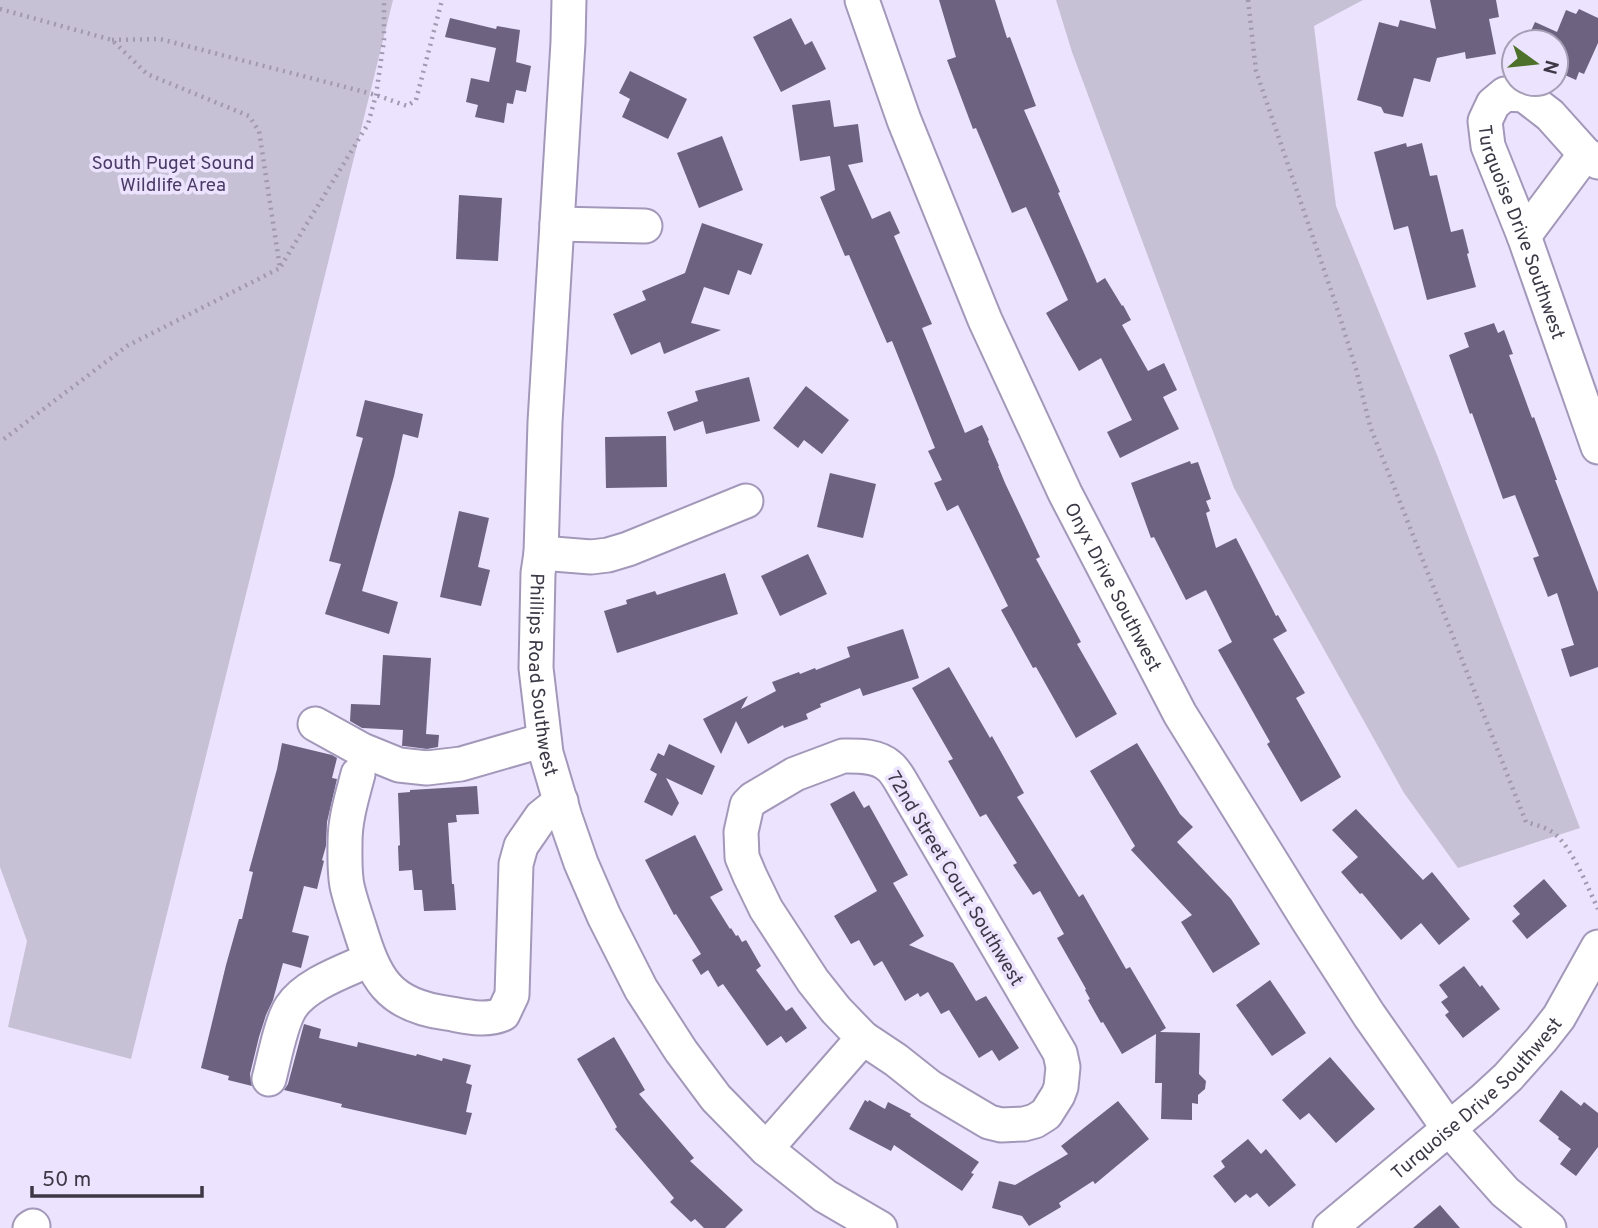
<svg xmlns="http://www.w3.org/2000/svg" width="1598" height="1228" font-family="Overpass,sans-serif">
<style>
.green{fill:#c7c1d5}
.building{fill:#6d6381}
.lines{fill:none;stroke-linecap:round;stroke-linejoin:round}
.minor-casing{stroke:#a398b9;stroke-width:37}
.path{stroke:#a099af;stroke-width:4.5;stroke-dasharray:2 5;stroke-linecap:butt}
.minor{stroke:#fff;stroke-width:33}
.labels{text-anchor:middle;stroke-width:7;stroke-linejoin:round;paint-order:stroke}
.park-label{font-size:19px;fill:#4b3b66;stroke:#ece3ff}
.street-label{font-size:19px;fill:#3c3846;stroke:#ece3ff}
</style>
<rect width="100%" height="100%" fill="#ece3ff"/>
<!-- green -->
<g class="green">
<path d="M0,0H393L131,1059L8,1027L27,941L0,867Z"/>
<path d="M1056,0H1363L1314,26L1336,206L1437,455L1580,828L1458,868L1404,793L1234,488L1072,52Z"/>
</g>
<!-- building -->
<g class="building">
<path d="M939,0H995L1007,38L1010,37L1036,106L1024,110L1060,192L1058,193L1097,283L1105,278L1122,306L1123,305L1131,320L1122,325L1148,371L1164,363L1177,390L1163,397L1179,429L1120,458L1107,432L1132,420L1101,358L1079,371L1046,313L1068,300L1026,207L1012,213L976,128L973,129L947,60L956,57Z"/>
<path d="M1430,0H1496L1499,17L1489,19L1496,54L1466,59L1465,52L1437,58L1430,82L1414,78L1403,117L1384,113L1381,107L1357,100L1379,22L1398,27L1400,20L1436,29Z"/>
<path d="M1579,9L1598,18V43L1584,74L1579,72L1576,80L1556,71V42H1526L1535,22L1557,32L1566,10L1576,14Z"/>
<path d="M450,18L496,29L497,26L520,30L516,62L531,66L526,92L516,90L513,104L507,103L504,123L475,117L478,105L466,102L471,78L489,82L496,48L445,37Z"/>
<path d="M791,18L805,45L812,41L826,69L781,92L753,37Z"/>
<path d="M630,71L687,99L668,139L622,117L630,99L619,93Z"/>
<path d="M830,100L834,127L858,124L863,162L848,165L872,219L890,211L900,233L894,236L932,324L922,328L965,433L982,425L989,440L988,441L999,466H998L1005,483L1040,557L1036,559L1081,642L1077,644L1117,714L1076,738L1036,667L1033,668L1001,610L1008,606L958,505L947,511L934,483L942,480L928,451L935,448L892,341L887,343L849,255L845,256L820,197L835,190L830,156L800,161L792,105Z"/>
<path d="M722,136L743,190L699,208L677,153Z"/>
<path d="M1406,143L1407,147L1422,143L1430,176L1437,175L1451,232L1463,229L1469,253L1467,254L1476,287L1427,300L1408,226L1394,230L1374,152Z"/>
<path d="M459,195L502,198L498,261L456,259Z"/>
<path d="M702,223L763,244L751,275L738,270L729,295L704,287L691,323L721,330L664,354L660,342L631,355L613,314L646,300L642,291L685,273Z"/>
<path d="M1494,323L1498,333L1504,330L1513,354L1509,355L1532,418L1534,417L1557,480H1555L1598,592V667L1570,677L1561,649L1574,645L1557,593L1548,597L1533,558L1539,556L1515,495L1503,499L1472,413L1470,414L1449,355L1469,347L1464,333Z"/>
<path d="M749,377L760,421L706,434L703,421L674,431L667,412L698,401L695,391Z"/>
<path d="M806,386L849,420L822,454L804,440L798,448L773,428Z"/>
<path d="M365,400L423,414L418,438L403,434L394,476L362,591L398,602L389,634L325,614L341,564L329,561L363,438L356,436Z"/>
<path d="M666,436L667,487L606,488L605,437Z"/>
<path d="M1190,461L1191,464L1198,462L1211,499L1206,501L1210,511L1206,513L1216,548L1236,538L1276,616L1278,615L1287,631L1273,639L1305,693L1296,698L1341,777L1301,802L1267,744L1270,742L1218,650L1232,642L1206,590L1186,600L1154,537L1151,538L1131,483Z"/>
<path d="M830,473L876,484L863,538L817,527Z"/>
<path d="M459,511L489,518L478,567L490,570L481,606L440,597Z"/>
<path d="M808,554L827,594L780,616L761,576Z"/>
<path d="M725,573L738,614L617,653L604,611L627,604L626,600L655,591L657,595Z"/>
<path d="M903,629L919,678L863,696L860,688L820,704L821,707L806,714L808,719L784,728L783,725L748,744L736,721L721,754L703,719L748,696L741,709L776,691L772,682L799,672L800,674L815,668L816,670L850,657L847,647Z"/>
<path d="M383,655L431,658L426,734L439,735L438,747L427,749L404,746H402L403,730L362,728L350,721L351,704L380,705Z"/>
<path d="M949,667L990,738L992,736L1024,793L1017,797L1079,897L1083,894L1126,969L1130,967L1166,1028L1160,1032L1200,1033L1199,1074L1206,1081L1205,1089L1198,1095V1104L1192,1103V1120L1161,1119L1162,1083H1155L1156,1034L1122,1054L1103,1022L1101,1023L1088,1000L1090,999L1085,990L1086,989L1057,938L1064,934L1040,891L1033,895L1013,865L1017,863L986,814L980,817L948,761L953,759L912,688Z"/>
<path d="M282,743L332,755L337,758L332,778L337,779L327,822L326,846L322,860L324,861L317,889L304,886L292,932L309,936L301,968L283,963L273,1000L266,1015L259,1037L250,1074L252,1086L228,1080L229,1076L201,1068L226,965L239,919H242L253,872L249,871L277,769Z"/>
<path d="M1137,743L1180,814L1193,827L1177,842L1231,899L1260,944L1213,973L1181,922L1192,915L1131,850L1135,846L1090,771Z"/>
<path d="M669,744L715,766L702,795L666,778L679,803L672,816L644,802L657,774L650,770L658,753L664,756Z"/>
<path d="M477,786L479,814L456,815L457,822L448,823L452,884H454L456,910L424,911L422,890H414L412,870L399,871L398,846L400,845L398,793L410,792V790Z"/>
<path d="M854,791L864,808L869,805L908,875L893,883L924,936L909,945L953,963L976,1001L986,996L1019,1048L999,1061L992,1050L979,1058L949,1010L941,1014L928,992L920,997L918,993L905,1001L882,961L874,966L859,940L851,944L834,916L877,891L830,804Z"/>
<path d="M1356,809L1423,880L1432,872L1470,919L1439,945L1421,923L1401,940L1362,893L1360,894L1341,872L1358,857L1332,830Z"/>
<path d="M695,835L723,890L710,897L730,929L731,928L736,936L738,935L742,942L746,940L761,966L756,970L786,1011L792,1007L807,1028L786,1043L781,1036L767,1046L723,984L718,987L708,970L701,975L692,960L701,954L676,914L674,915L645,860Z"/>
<path d="M1544,879L1567,906L1527,939L1512,921L1520,914L1513,906Z"/>
<path d="M1464,966L1480,987L1482,985L1500,1009L1463,1038L1445,1015L1449,1012L1441,1002L1448,997L1439,985Z"/>
<path d="M1270,980L1306,1033L1272,1056L1236,1005Z"/>
<path d="M304,1024L321,1029L319,1038L357,1047L358,1042L416,1056L417,1054L442,1061L443,1058L471,1065L466,1083L472,1085L466,1112L472,1113L466,1135L341,1107L342,1104L284,1090L288,1084Z"/>
<path d="M614,1037L645,1090L639,1094L694,1158L690,1161L743,1210L725,1228H704L695,1219L691,1222L670,1202L674,1198L615,1129L617,1127L577,1059Z"/>
<path d="M1330,1057L1375,1109L1336,1143L1309,1113L1300,1120L1282,1100Z"/>
<path d="M1561,1090L1581,1106L1584,1102L1598,1113V1147L1576,1176L1560,1164L1571,1149L1558,1139L1559,1137L1539,1121Z"/>
<path d="M865,1100L868,1102L869,1100L885,1109L888,1102L911,1114L910,1116L979,1162L971,1173L974,1174L962,1191L894,1145L891,1151L849,1129Z"/>
<path d="M1118,1101L1149,1139L1095,1184L1093,1181L1059,1203L1061,1207L1029,1226L1022,1216L992,1208L999,1181L1015,1185L1068,1154L1061,1146Z"/>
<path d="M1248,1139L1261,1154L1266,1149L1296,1185L1269,1207L1257,1193L1250,1198L1246,1194L1235,1203L1213,1176L1225,1167L1221,1161Z"/>
<path d="M1440,1205L1460,1228H1413Z"/>
</g>
<g class="lines">
<!-- minor casing -->
<g class="minor-casing">
<g id="minor">
<path id="s1" d="M569,0L568,42L545,422L541,553L538,573L536,668L546,753L565,817L581,863L604,916L641,989L681,1051L716,1098L766,1149L825,1196L880,1228"/>
<path id="s2" d="M862,0L904,120L985,320L1065,493L1180,714L1309,922L1369,1015L1449,1129L1505,1192L1549,1228"/>
<path id="s3" d="M1598,162L1585,154L1550,115L1524,95L1505,94L1493,104L1485,121L1488,146L1524,236L1598,447"/>
<path d="M557,224L645,226"/>
<path d="M1524,236L1585,154"/>
<path d="M541,553L591,557L608,555L628,549L746,501"/>
<path d="M315,724L362,750L399,765L427,768L461,764L544,740"/>
<path d="M843,756C857,756 877,755 889,766C893,769 897,775 900,780L1060,1053L1063,1067L1061,1087L1058,1095L1046,1114L1035,1121L1024,1124L1001,1125L989,1122L930,1087L896,1060L863,1038L836,1010L813,981L766,909L750,876L742,857L741,832L747,805L753,799L795,774Z"/>
<path d="M358,774C352,797 345,819 345,842C345,857 344,876 348,890C351,902 355,914 359,926C375,978 387,1005 446,1013C465,1016 485,1022 503,1014L512,995L516,864L521,846L541,817L561,801"/>
<path d="M269,1079C274,1060 281,1022 291,1007C306,984 345,971 369,960"/>
<path d="M766,1149L863,1038"/>
<path d="M30,1228L33,1226"/>
<path id="s4" d="M1330,1228L1482,1101L1508,1077L1541,1040L1559,1017L1598,947"/>
</g>
</g>
<!-- path -->
<g class="path">
<path d="M1248,0L1256,71L1336,305L1356,369L1370,426L1526,822C1537,825 1549,828 1557,836C1574,852 1588,888 1598,909"/>
<path d="M0,9L112,40L147,74L249,116L259,131L280,268L127,346L0,442"/>
<path d="M112,40L160,39L376,95L407,106L416,100L442,0"/>
<path d="M281,266L368,124L376,95L384,40V0"/>
</g>
<!-- minor -->
<use href="#minor" class="minor"/>
</g>
<g class="labels">
<!-- park labels -->
<g class="park-label">
<text x="173" y="169">South Puget Sound<tspan x="173" dy="22">Wildlife Area</tspan></text>
</g>
<!-- street labels -->
<g class="street-label">
<text dy="7" stroke="none"><textPath href="#s3" startOffset="271">Turquoise Drive Southwest</textPath></text>
<text dy="7" stroke="none"><textPath href="#s2" startOffset="639">Onyx Drive Southwest</textPath></text>
<text dy="7" stroke="none"><textPath href="#s1" startOffset="676">Phillips Road Southwest</textPath></text>
<text transform="translate(956 878) rotate(59)" y="7">72nd Street Court Southwest</text>
<text dy="7" stroke="none"><textPath href="#s4" startOffset="196">Turquoise Drive Southwest</textPath></text>
</g>
</g>
<!-- north arrow -->
<g transform="translate(1535 63) rotate(105)"><circle r="33" fill="#ece3ff" stroke="#a69fb5" stroke-width="2"/>
<path d="M0-5L12 26L0 18L-12 26Z" fill="#4d712b"/>
<text y="-10" font-size="19" font-weight="bold" text-anchor="middle" fill="#3c3846">N</text>
</g>
<!-- scale -->
<path d="M32 1186v10h170v-10" fill="none" stroke="#3c3846" stroke-width="3.5"/>
<text x="42" y="1186" font-size="21" fill="#3c3846" stroke="#ece3ff" stroke-width="5" paint-order="stroke">50 m</text>
</svg>
